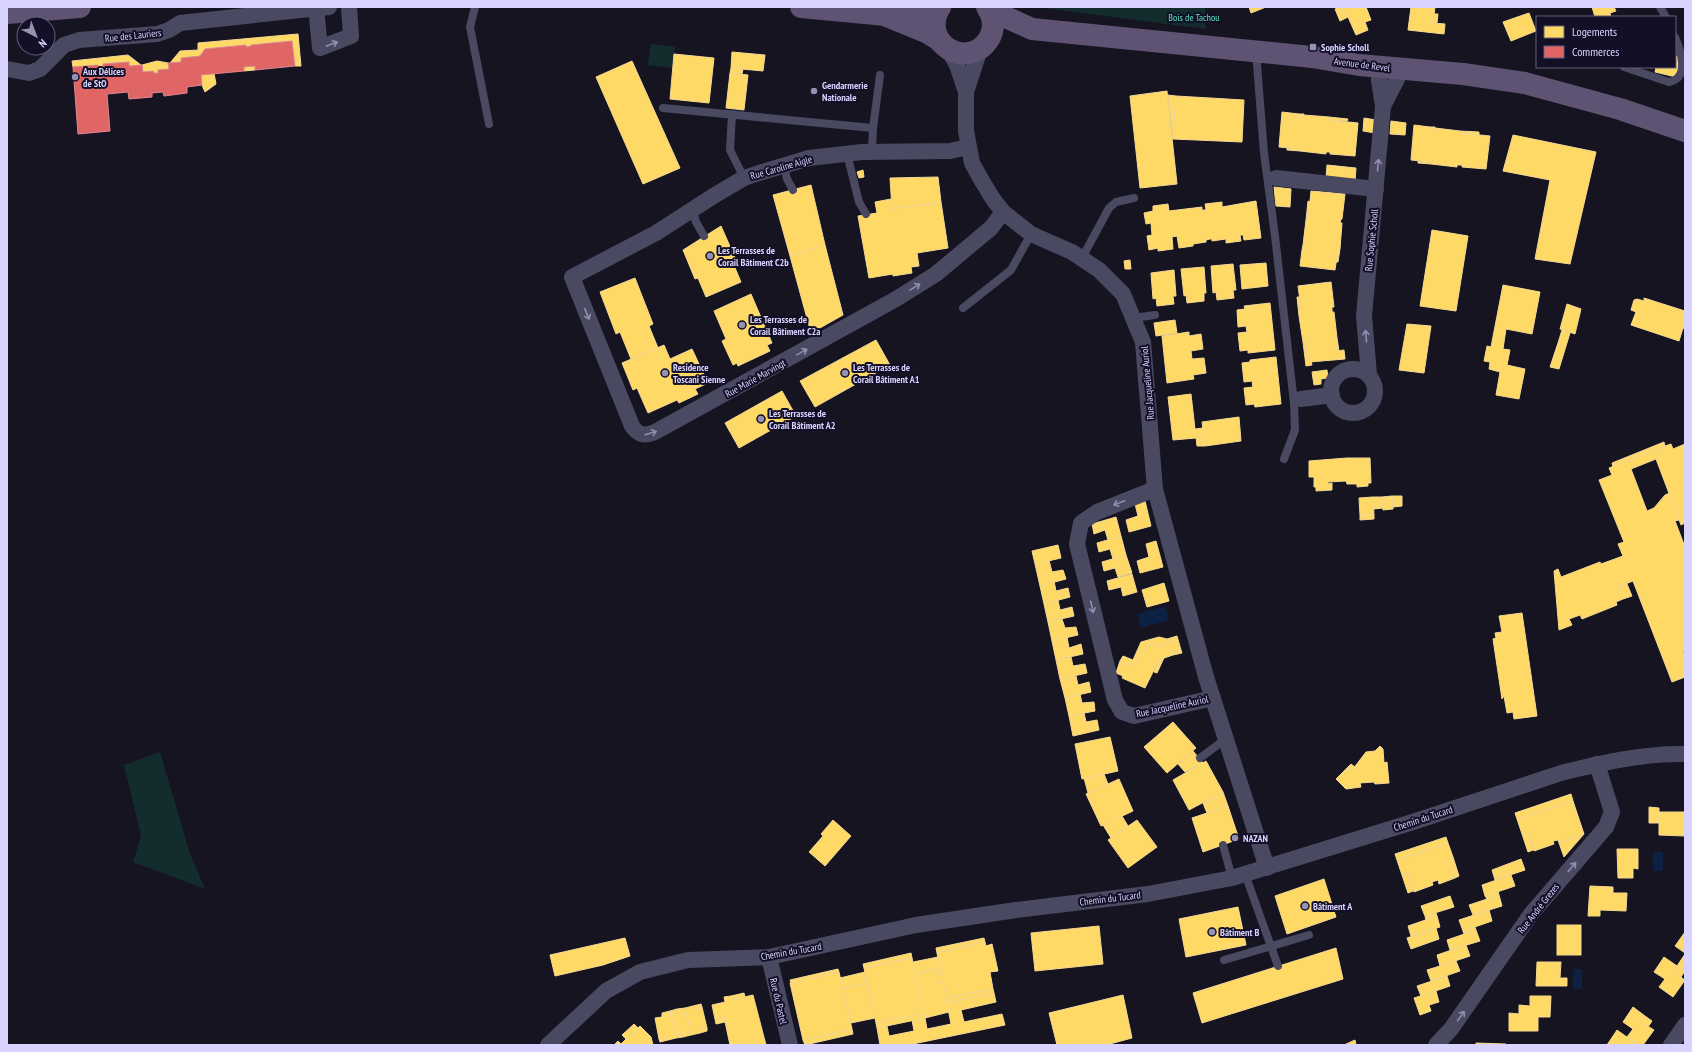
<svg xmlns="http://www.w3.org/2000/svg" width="1692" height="1052" font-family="'PT Sans Narrow',sans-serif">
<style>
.green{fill:#132c2d}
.water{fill:#0d2144}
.homes{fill:#ffd966;stroke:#f4d894}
.shops{fill:#e06666;stroke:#de8794}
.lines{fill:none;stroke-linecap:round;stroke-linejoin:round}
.lane{stroke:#4a4962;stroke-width:8}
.street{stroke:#4a4962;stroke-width:16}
.primary{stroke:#5e5373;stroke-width:22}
.oneway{stroke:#928eb0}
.poi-dot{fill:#9591b1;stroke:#130f26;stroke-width:1.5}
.labels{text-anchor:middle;stroke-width:4;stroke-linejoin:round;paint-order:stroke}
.park-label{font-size:10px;fill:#5fe0c0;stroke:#130f26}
.street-label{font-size:10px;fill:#d9d4ff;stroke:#130f26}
.poi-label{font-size:10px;font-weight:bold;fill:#d9d4ff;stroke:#130f26;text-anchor:start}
</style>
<rect width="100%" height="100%" fill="#161421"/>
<!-- green -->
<g class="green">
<path d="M1035,7H1205L1206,29Z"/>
<path d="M651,44L675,47L673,68L648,65Z"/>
<path d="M160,752L190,854L205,889L133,862L141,836L124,765Z"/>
</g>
<!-- water -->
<g class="water">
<path d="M1165,606L1169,620L1141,628L1137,614Z"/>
<rect x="1653" y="852" width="10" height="19"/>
<rect x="1573" y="969" width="9" height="20"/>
</g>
<!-- homes -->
<g class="homes">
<path d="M1249,7H1266L1251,13Z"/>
<path d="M1341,7H1366L1371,20L1365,22L1368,30L1356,35L1348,17L1346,18Z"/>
<path d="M1341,7L1346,18L1340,21L1335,9Z"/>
<path d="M1411,7H1435L1433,23L1445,24L1444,34L1408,30Z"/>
<path d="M1592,7H1614L1616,11L1610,13L1611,17H1595Z"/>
<path d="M1529,13L1536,31L1511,41L1503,22Z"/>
<path d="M1434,14H1438L1437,23H1433Z"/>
<path d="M298,34L301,66H295L292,41L251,45V46L246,47V45L205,49L200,56L181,58V62L170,63L180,51L198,50V43Z"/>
<path d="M732,52L765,55L763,71L731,68Z"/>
<path d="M674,54L714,58L709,103L670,99Z"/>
<path d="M128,55L141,65L129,66V62L103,64V68L98,69V65L73,67L72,61Z"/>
<path d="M1675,56L1682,57L1676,77L1655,72L1656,67H1675Z"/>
<path d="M157,61L168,63L169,69L158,70V73H154L153,71L143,72L142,65Z"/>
<path d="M632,61L680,168L643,184L596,77Z"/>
<path d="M255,66V70L244,71V67Z"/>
<path d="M731,68L743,69L742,74L730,73Z"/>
<path d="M214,73L216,84L205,92L202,85L201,75Z"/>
<path d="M730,73L748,75L744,110L726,108Z"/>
<path d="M1167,91L1177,184L1140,188L1130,96Z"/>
<path d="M1168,95L1176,96L1173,139Z"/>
<path d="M1176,96L1244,100L1242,142L1173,139Z"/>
<path d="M1282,112L1299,114L1298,117H1303L1304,115L1329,117V120L1358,123L1355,156L1330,154V152H1326V154L1300,151V149L1279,147Z"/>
<path d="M1299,114H1304L1303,117H1298Z"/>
<path d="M1329,117L1348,119L1347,121L1329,120Z"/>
<path d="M1364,118L1376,120L1375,133L1363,131Z"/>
<path d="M1391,121L1406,123L1405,135L1390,134Z"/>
<path d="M1414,125L1430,127V130L1435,131V128L1460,131V133L1490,136L1486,169L1462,167V165H1457V167L1431,164L1432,162L1411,160Z"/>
<path d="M1430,127H1435V131L1430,130Z"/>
<path d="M1460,131L1479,132V135L1460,133Z"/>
<path d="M1513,135L1596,152L1570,264L1535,259L1550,180L1503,171Z"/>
<path d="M1287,148L1300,149V151L1287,150Z"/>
<path d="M1418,161L1432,162L1431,164L1418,163Z"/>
<path d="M1327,165L1356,168L1355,181L1326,178Z"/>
<path d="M863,170L864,177L859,178L857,172Z"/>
<path d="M938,177L941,202L892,209L890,178Z"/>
<path d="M811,185L825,245L790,256L773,195Z"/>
<path d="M1274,187L1291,189L1290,207L1276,206Z"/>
<path d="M1311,191L1345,194L1342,219H1341L1340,223H1342L1340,249H1338L1335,270L1300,266L1302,250L1305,251L1306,246L1303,245L1306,220H1308Z"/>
<path d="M891,199L892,209L941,202L948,248L917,253L919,266L911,267L912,273L893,276V274L869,278L858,216L877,213L875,202Z"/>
<path d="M1256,201L1261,238L1244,240L1243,235H1240L1241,241L1226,243V239L1212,241V239H1210L1206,240V242L1193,244V246L1179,248L1177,236L1172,237L1173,249L1158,251V248L1149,250L1147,236L1152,235L1151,223L1146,224L1144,213L1153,211V206L1168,204L1169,211L1202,207V210H1206L1205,204L1222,202V207Z"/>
<path d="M1308,201L1310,202L1308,220H1306Z"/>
<path d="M721,226L737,262L733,263L741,282L706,297L698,278L695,279L683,250Z"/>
<path d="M1432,230L1468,236L1456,311L1420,306Z"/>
<path d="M825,245L843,315L811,333L790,256Z"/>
<path d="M1303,245L1306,246L1305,251L1302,250Z"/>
<path d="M1338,249H1340L1338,262H1336Z"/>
<path d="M1130,260L1131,269H1125L1124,261Z"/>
<path d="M1266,263L1268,286L1242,289L1240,265Z"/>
<path d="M1233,264L1236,290H1233L1234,298L1217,300L1216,292L1213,293L1211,266Z"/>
<path d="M1204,267L1206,293H1204V301L1187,303L1186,295L1184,296L1181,269Z"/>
<path d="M1174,270L1176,296H1173L1174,304L1157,306L1156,298L1153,299L1151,273Z"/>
<path d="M635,278L653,324L649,326L658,348L631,359L620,332L616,334L600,292Z"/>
<path d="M1331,282L1334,307H1332V312H1334L1337,338H1335L1337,351L1344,350L1345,359L1310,362L1305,341L1303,342L1299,316L1302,315L1298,286Z"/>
<path d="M1503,285L1540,292L1532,334L1506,329L1503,349L1510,350L1507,365L1525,369L1519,399L1496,395L1500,372L1489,369L1490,362L1484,361L1487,346L1491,347Z"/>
<path d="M751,294L772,343L767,345L770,351L738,366L737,363L733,365L722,341L726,339L714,311Z"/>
<path d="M1297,297H1299L1302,315L1299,316Z"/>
<path d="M1644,298L1685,311V329L1683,328L1679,341L1631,325L1636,312L1631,310L1634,300L1637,299L1644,301Z"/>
<path d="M1270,303L1275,350L1248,353V350L1240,351L1238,333L1247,332L1246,326L1238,327L1237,310L1245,309L1244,306Z"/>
<path d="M1567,304L1581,309L1575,334L1560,329Z"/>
<path d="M1175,320L1177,333L1156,336L1154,323Z"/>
<path d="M1407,324L1431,326L1424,373L1399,370Z"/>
<path d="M1562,330L1570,333L1566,346L1558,343Z"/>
<path d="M1189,332V336L1201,334L1203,349L1191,351L1192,359L1204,358L1206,373L1193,375L1194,379L1167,383L1162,336Z"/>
<path d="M1335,338H1337L1339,351H1337Z"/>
<path d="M876,340L890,365L815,407L800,381Z"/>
<path d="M1305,341L1307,353H1309L1312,365L1306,366L1303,342Z"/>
<path d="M1558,343L1566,346L1559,369L1550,367Z"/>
<path d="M664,345L670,359L692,349L708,383L695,389L698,394L679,403L677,400L648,413L637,388L633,390L622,363Z"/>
<path d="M1276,357L1281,404L1255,407L1254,404L1246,405L1244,388L1253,387L1252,381L1244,382L1242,363L1250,362V360Z"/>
<path d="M1327,370L1328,378L1321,379V384L1314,385L1312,372Z"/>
<path d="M782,391L796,416L739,448L725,423Z"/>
<path d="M1191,394L1196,438L1173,440L1168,397Z"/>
<path d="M1239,417L1241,441L1205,446L1202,422Z"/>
<path d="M1203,428L1205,446H1197L1195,429Z"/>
<path d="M1664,442L1665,446L1613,467L1612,463Z"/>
<path d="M1671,444L1673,449L1685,444V523L1681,525L1656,459L1665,446Z"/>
<path d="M1665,446L1656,459L1631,469L1647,511L1654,508L1665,495L1670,493L1679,520L1675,521L1685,547V650L1683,651L1685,657V677L1672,682L1633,581L1618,587L1623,599L1616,602L1617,605L1582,619L1580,615L1569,619L1572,625L1559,630L1554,571L1558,569L1561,577L1600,562L1601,564L1623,556L1618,544L1624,542L1599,480L1612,475L1609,468Z"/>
<path d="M1347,458H1370L1371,483H1368V486L1357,487V484H1347L1346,481L1328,482V484L1332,483V490L1316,491V487H1314V477H1309V461Z"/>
<path d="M1392,496H1402V506L1393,507Z"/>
<path d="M1392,496L1393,509L1383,510L1382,497Z"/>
<path d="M1373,497H1382L1383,508L1374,509Z"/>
<path d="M1373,497L1374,515H1360L1359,498Z"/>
<path d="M1145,501L1151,526L1129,532L1126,520L1138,516L1135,504Z"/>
<path d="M1360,515H1374V519L1360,520Z"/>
<path d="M1116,517L1121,536L1108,540L1105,530L1094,534L1092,524Z"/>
<path d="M1121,536L1126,555L1113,559L1110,549L1099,552L1097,543Z"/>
<path d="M1156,541L1163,567L1140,573L1137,561L1149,557L1146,544Z"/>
<path d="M1058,545L1061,558L1035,564L1032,551Z"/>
<path d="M1126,555L1132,573L1118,577L1115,568L1104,571L1102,562Z"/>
<path d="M1049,560L1052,572L1063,570L1066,579L1040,586L1035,564Z"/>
<path d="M1132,574L1137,592L1123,596L1121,587L1109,590L1107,581Z"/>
<path d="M1054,581L1056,591L1068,588L1070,597L1044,604L1040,586Z"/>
<path d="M1164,583L1169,601L1147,607L1142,590Z"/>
<path d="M1627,584L1632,596L1623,599L1618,587Z"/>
<path d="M1058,600L1060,610L1072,607L1074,616L1048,622L1044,604Z"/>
<path d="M1522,613L1537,716L1514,719L1513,712L1507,713L1504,696L1502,699L1493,639L1496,638L1495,633L1502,632L1499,616Z"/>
<path d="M1062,619L1065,628L1076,627L1078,635L1052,641L1048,622Z"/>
<path d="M1177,636L1181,650L1172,652L1173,655L1164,658L1163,660L1160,658L1145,688L1122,678L1123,676L1116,673L1120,661L1128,665L1129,662L1135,665L1142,650L1146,652L1150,642L1159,646L1169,643L1167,639Z"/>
<path d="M1067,637L1069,648L1081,644L1083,654L1056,660L1052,641Z"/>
<path d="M1159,637L1167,639L1169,643L1159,646L1150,642L1146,652L1142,650L1135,665L1129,662L1128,665L1120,661L1123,656L1133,660L1141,642Z"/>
<path d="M1181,650L1182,653L1173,655L1172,652Z"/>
<path d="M1071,657L1073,666L1085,664L1087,673L1060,679L1056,660Z"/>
<path d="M1160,658L1163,660L1157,673L1154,672Z"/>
<path d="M1076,676L1078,685L1089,682L1091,692L1065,698L1060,679Z"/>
<path d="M1080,694L1082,703L1094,702L1095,711L1069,716L1065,698Z"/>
<path d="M1084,713L1086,722L1097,720L1099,730L1073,736L1069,716Z"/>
<path d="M1173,722L1196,748L1167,773L1144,747Z"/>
<path d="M1110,737L1118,771L1082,779L1075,744Z"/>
<path d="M1380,746L1383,749L1384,763L1387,762L1389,783L1375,784L1374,782L1360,783L1361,787L1346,789L1336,779L1346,769H1353L1366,752L1375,751Z"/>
<path d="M1193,751L1203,763L1185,772L1178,764Z"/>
<path d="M1206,761L1223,792L1189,810L1173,780Z"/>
<path d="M1351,764L1355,767L1353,769H1346Z"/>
<path d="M1104,774L1108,784L1088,793L1084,778Z"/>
<path d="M1119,779L1133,811L1101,826L1086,794Z"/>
<path d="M1223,792L1228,806L1207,813L1203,803Z"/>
<path d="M1571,794L1573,801L1517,819L1515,813Z"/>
<path d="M1573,801L1584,834L1559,843L1558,840L1553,841L1554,844L1534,851L1527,832L1522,834L1517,819Z"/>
<path d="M1228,806L1239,839L1203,852L1192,818Z"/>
<path d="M1649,807L1659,808V823H1649Z"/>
<path d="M1659,812H1685V836L1659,835Z"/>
<path d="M1122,816L1128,826L1111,838L1103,825Z"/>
<path d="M833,820L851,836L825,866L809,852L823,836L821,834Z"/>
<path d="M1137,820L1157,847L1128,868L1108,840Z"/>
<path d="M1527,832L1533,850L1528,852L1522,834Z"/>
<path d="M1584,834L1564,857L1559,843Z"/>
<path d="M1238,835L1239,839L1233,841L1231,837Z"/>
<path d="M1446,837L1448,843L1397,860L1395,854Z"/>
<path d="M1448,843L1453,857L1449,859L1455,878L1439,884L1438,880L1432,882L1433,885L1414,892L1407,873L1402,875L1397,860Z"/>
<path d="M1617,849H1638V869L1633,868V878H1618Z"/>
<path d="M1453,857L1459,876L1455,878L1449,859Z"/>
<path d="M1521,859L1525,870L1495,880L1492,870Z"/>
<path d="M1407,873L1413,891L1408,893L1402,875Z"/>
<path d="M1511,875L1515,886L1485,896L1482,885Z"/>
<path d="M1324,879L1336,917L1287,934L1275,896Z"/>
<path d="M1590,886L1613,887V893H1627L1626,911L1600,910V916H1588Z"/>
<path d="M1498,891L1499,895L1487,899L1485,896Z"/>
<path d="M1499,895L1502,906L1473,915L1469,905Z"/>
<path d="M1450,896L1454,907L1425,916L1421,906Z"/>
<path d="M1238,907L1246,945L1186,957L1179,919Z"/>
<path d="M1489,910L1492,921L1463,931L1459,920Z"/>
<path d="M1436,913L1437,916L1426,920L1425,916Z"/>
<path d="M1437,916L1440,927L1411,936L1408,926Z"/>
<rect x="1557" y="925" width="24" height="30"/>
<path d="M1099,926L1103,964L1035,971L1031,933Z"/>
<path d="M1475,927L1476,930L1464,934L1463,931Z"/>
<path d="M1436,928L1439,939L1411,949L1407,938Z"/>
<path d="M1476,930L1480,941L1450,950L1447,940Z"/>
<path d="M1685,932V953L1675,946Z"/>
<path d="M625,938L630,956L603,965L555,976L550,955Z"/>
<path d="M984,938L985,942L937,953L936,948Z"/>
<path d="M985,942L986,946L992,944L998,971L990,972L993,989L946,998L943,983L939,984L937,976L941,975L937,953Z"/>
<path d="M1466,945L1470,956L1440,966L1437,955Z"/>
<path d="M1336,948L1343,979L1202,1023L1193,993Z"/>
<path d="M911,953L912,958L864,968L863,964Z"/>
<path d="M1685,954V972L1677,966Z"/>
<path d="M938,957L940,968L915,974L913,962Z"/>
<path d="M1664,957L1677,966L1673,972L1685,980L1673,997L1659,987L1665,979L1654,972Z"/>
<path d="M912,958L924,1013L876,1023L864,968Z"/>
<path d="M1456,961L1460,971L1431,981L1427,970Z"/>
<path d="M1537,962H1561L1560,978H1567V986H1536Z"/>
<path d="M1677,966L1685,971L1681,977L1673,972Z"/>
<path d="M940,968L941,975L937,976L939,984L943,983L949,1012L925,1018L915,974Z"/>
<path d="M838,969L839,972L791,983L790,980Z"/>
<path d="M839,972L852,1029L803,1040L790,983Z"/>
<path d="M865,972L867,983L843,988L840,978Z"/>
<path d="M1447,976L1450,986L1421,996L1417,986Z"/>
<path d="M867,983L875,1018L851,1023L843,988Z"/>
<path d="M993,989L994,993L947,1003L946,998Z"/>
<path d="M1436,991L1439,1002L1429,1005L1431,1011L1420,1015L1414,998Z"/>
<path d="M744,993L745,997L732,1000L731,996Z"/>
<path d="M994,993L996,1002L961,1010L964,1022L1002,1014L1005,1025L908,1045H880L877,1028L887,1026L889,1036L914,1031L912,1020L925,1018L927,1029L951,1024L947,1003Z"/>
<path d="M753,995L766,1045H730L724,1017L715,1019L712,1005L725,1002L724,997L731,996L732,1000Z"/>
<path d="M1123,995L1132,1038L1106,1045H1057L1049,1013Z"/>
<path d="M1530,996H1551L1550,1017H1538V1031H1509V1013L1519,1014V1005L1530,1006Z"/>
<path d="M701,1004L702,1007L694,1009L693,1006Z"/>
<path d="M693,1006L694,1009L702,1007L707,1028L699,1029L700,1033L691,1035L685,1008Z"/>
<path d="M1633,1007L1645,1016L1641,1022L1654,1030L1643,1045H1639L1627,1037L1633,1029L1623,1022Z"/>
<path d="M685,1008L691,1035L683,1037V1033L675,1035L670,1015L678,1013L677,1009Z"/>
<path d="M677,1009L678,1013L670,1015V1011Z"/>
<path d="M670,1011L676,1038L668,1040L667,1037L659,1039L655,1018L662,1017V1013Z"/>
<path d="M924,1013L925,1018L877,1028L876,1023Z"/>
<path d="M1645,1016L1652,1021L1648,1027L1641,1022Z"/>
<path d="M724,1017L725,1022L716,1024L715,1019Z"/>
<path d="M634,1024L638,1028L626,1039L622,1035Z"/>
<path d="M640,1026L651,1037L653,1045H632L626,1039Z"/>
<path d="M707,1028V1031L700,1033L699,1029Z"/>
<path d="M852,1029L853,1034L805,1045L803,1040Z"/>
<path d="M1617,1030L1638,1045H1607Z"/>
<path d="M683,1033V1037L676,1038L675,1035Z"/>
<path d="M667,1037L668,1040L660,1042L659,1039Z"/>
<path d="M626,1039L632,1045H614L618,1041L621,1044Z"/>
<path d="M1355,1040L1356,1045H1344Z"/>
<path d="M1476,1043L1506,1044V1045H1476Z"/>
</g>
<!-- shops -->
<path class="shops" d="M292,41L295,66L255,70V66L244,67V71L201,75L202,85L187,87V93L164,96L163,92L152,93V97L129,99L128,92L107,94L110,131L78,134L73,67L98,65V69L103,68V64L129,62V66L142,65L143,72L153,71L154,73H158V70L169,69L168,63L181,62V58L200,56L205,49L246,45V47L251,46V45Z"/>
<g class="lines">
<!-- lane -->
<g class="lane">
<path d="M475,7L470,27L489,124"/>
<path d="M1660,7L1666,17"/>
<path d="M1256,52L1264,153L1275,236L1294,403L1295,430L1284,459"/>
<path d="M1624,67L1669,82C1690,78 1681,51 1675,37"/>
<path d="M663,108L873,128"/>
<path d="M732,114L730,150L744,178"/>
<path d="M872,152L873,128L880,75"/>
<path d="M847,154L859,202L866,214"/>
<path d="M784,165L787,179L793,190"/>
<path d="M692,209L696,222L704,236"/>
<path d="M1082,258L1109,208L1116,202L1134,198"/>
<path d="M963,308L1011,270L1031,234"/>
<path d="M1133,318L1155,315"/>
<path d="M1200,758L1227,738"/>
<path d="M1223,845L1232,878"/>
<path d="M1245,874L1278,966"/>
<path d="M1224,960L1309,935"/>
</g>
<!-- street -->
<g class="street">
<path d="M316,8L320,48L351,36L349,7"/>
<path d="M948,49L957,65L966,92"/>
<path d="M980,49L966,92V131L972,163L982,181L993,199L1003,212L1031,234L1072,252L1099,270L1123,294L1143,342L1155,489L1206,677L1267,868"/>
<path d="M7,69L29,73L40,69L64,45L79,40L157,34L169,30L180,23L329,7"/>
<path d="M1383,106L1397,79L1399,68"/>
<path d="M968,147L950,151L862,152L809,158L759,173L744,178L715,195L656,233L572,277L632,426C639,436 645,436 655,432L896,299L936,274L991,228L1003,212"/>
<path d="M1276,178L1376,189"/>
<circle cx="1353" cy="391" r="22"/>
<path d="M1369,375L1364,316L1383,106L1379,81V67"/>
<path d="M1301,399L1332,395"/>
<path d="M1155,489L1097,512L1081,523L1077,544L1115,700L1122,712L1134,716L1213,698"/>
<path d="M769,957L790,1045"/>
<path d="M548,1045L606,991L640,972L688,960L769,957L916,925L1016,910L1148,894L1232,878L1416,821L1561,773C1601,763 1644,753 1685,754"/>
<path d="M1436,1045L1451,1029L1531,914L1606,827L1612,812L1597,764"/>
<path d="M1671,1045L1685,1025"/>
</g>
<!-- primary -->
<g class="primary">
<path d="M801,7L886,15L940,7"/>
<path d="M940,7C918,44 970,73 990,37C995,27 993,16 987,7"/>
<path d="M988,9L1032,29L1312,57L1359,65L1463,74L1525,83L1620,109L1685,131"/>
<path d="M7,13L80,7"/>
<path d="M887,16L926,32L939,40"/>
</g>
</g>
<!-- one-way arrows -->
<defs><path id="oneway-shaft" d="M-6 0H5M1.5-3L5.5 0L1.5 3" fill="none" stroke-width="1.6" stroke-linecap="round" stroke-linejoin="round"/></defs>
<g class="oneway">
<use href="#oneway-shaft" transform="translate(332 44) rotate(-20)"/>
<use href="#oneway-shaft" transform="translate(1378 165) rotate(-85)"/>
<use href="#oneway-shaft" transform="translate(915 287) rotate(-32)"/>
<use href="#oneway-shaft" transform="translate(587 314) rotate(68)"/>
<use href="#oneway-shaft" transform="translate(1366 336) rotate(-95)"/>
<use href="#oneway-shaft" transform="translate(802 352) rotate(-29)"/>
<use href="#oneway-shaft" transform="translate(651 433) rotate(-17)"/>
<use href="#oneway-shaft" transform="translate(1119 503) rotate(158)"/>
<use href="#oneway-shaft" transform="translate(1092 607) rotate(77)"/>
<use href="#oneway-shaft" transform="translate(1572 867) rotate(-49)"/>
<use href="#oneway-shaft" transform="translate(1461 1016) rotate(-55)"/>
</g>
<!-- markers -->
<g class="poi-dot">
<rect x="1309" y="43" width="8" height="8" rx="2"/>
<circle cx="75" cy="77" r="4"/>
<circle cx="814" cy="91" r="4"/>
<circle cx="710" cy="256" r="4"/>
<circle cx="742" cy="325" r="4"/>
<circle cx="665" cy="373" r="4"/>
<circle cx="845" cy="373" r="4"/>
<circle cx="761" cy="419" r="4"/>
<circle cx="1235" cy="838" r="4"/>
<circle cx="1305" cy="906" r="4"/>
<circle cx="1212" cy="932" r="4"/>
</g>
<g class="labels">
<!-- park labels -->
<g class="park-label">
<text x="1194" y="21">Bois de Tachou</text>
</g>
<!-- street labels -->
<g class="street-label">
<text transform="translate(133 35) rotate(-6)" y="4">Rue des Lauriers</text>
<text transform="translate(1362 64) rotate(7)" y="4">Avenue de Revel</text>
<text transform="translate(781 167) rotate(-16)" y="4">Rue Caroline Aigle</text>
<text transform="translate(1371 240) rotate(-84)" y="4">Rue Sophie Scholl</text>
<text transform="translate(755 378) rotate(-29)" y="4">Rue Marie Marvingt</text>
<text transform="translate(1147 383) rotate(-95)" y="4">Rue Jacqueline Auriol</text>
<text transform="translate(1172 706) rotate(-12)" y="4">Rue Jacqueline Auriol</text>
<text transform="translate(1423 818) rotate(-18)" y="4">Chemin du Tucard</text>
<text transform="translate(1110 898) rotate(-7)" y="4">Chemin du Tucard</text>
<text transform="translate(1538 908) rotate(-52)" y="4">Rue André Grezes</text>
<text transform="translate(791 951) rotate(-10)" y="4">Chemin du Tucard</text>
<text transform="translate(779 1001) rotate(77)" y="4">Rue du Pastel</text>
</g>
<!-- poi labels -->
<g class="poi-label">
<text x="1321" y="51">Sophie Scholl</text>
<text x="83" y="75">Aux Délices<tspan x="83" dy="12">de StO</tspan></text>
<text x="822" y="89">Gendarmerie<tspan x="822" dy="12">Nationale</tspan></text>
<text x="718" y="254">Les Terrasses de<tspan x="718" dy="12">Corail Bâtiment C2b</tspan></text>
<text x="750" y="323">Les Terrasses de<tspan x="750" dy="12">Corail Bâtiment C2a</tspan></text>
<text x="673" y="371">Residence<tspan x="673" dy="12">Toscani Sienne</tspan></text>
<text x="853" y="371">Les Terrasses de<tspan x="853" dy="12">Corail Bâtiment A1</tspan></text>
<text x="769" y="417">Les Terrasses de<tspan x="769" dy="12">Corail Bâtiment A2</tspan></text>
<text x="1243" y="842">NAZAN</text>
<text x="1313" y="910">Bâtiment A</text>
<text x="1220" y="936">Bâtiment B</text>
</g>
</g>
<!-- border -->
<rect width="1692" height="1052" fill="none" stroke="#d9d4ff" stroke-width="16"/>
<!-- legend -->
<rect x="1536" y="16" width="140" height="52" fill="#130f26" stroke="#625e7d"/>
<rect x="1544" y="26" width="20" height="12" fill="#ffd966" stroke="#625e7d"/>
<text x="1572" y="36" font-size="12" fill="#d9d4ff">Logements</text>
<rect x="1544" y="46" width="20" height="12" fill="#e06666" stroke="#625e7d"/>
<text x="1572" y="56" font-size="12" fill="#d9d4ff">Commerces</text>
<!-- north arrow -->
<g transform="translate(36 36) rotate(138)"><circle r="19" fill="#130f26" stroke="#625e7d"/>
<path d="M0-3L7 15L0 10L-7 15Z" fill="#9591b1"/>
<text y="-6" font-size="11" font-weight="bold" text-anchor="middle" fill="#d9d4ff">N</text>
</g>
</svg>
